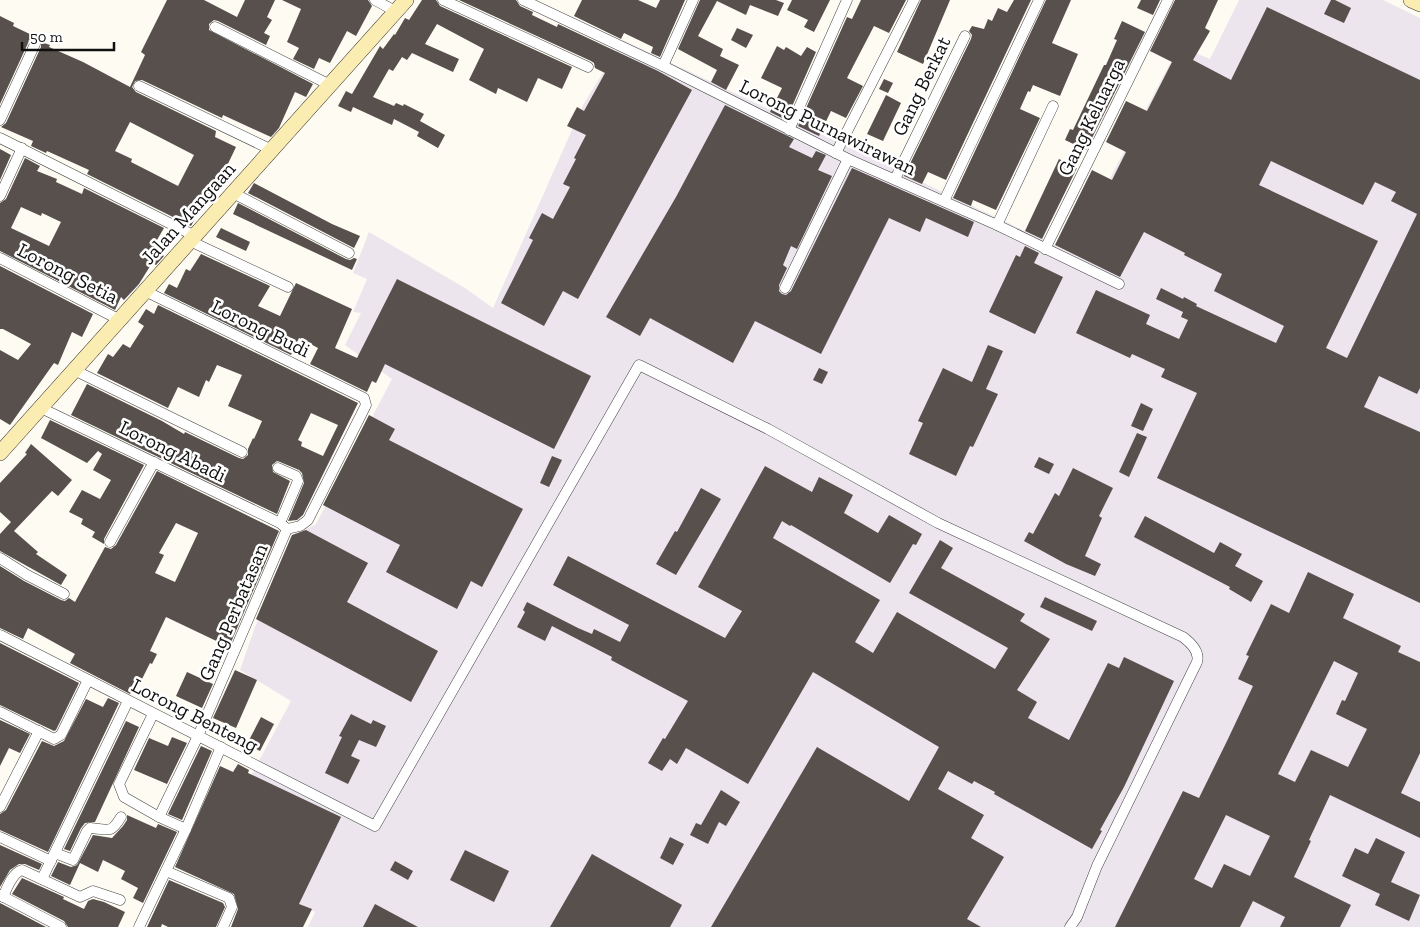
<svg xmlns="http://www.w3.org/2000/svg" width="1420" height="927" font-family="'Zilla Slab',serif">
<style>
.industrial{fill:#ece5ee}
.building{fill:#58504c;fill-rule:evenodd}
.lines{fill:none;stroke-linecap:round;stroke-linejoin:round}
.street-casing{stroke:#434343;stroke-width:11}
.secondary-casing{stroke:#323232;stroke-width:16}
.street{stroke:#fff;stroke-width:10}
.secondary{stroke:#fbedb1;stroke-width:15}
.labels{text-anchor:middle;stroke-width:5;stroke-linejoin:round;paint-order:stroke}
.street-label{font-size:20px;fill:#101010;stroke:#fff}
</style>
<rect width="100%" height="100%" fill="#fefbf3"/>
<!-- industrial -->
<path class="industrial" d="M1239,0H1383L1420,18V927H308L315,912L205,862L291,701L240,670L255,627L291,537L316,524L392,379L345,345L361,313L353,312L367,279L353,273L369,232L465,288L493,308L583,105L623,40L1071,253L1179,46L1210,59Z"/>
<!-- building -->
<g class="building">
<path d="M167,0H204L237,17L245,0H275L267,17L272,20L264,33L270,36L266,45L218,21L214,20L209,24V30L313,84L306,97L295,92L279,128L271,137L223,115L222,118L142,80L135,81L132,87L136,92L216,131L215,137L236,147L225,170L222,169L191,226L87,174L89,170L47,151L46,153L31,146L33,141L1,127L6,123L41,47V42L50,45L49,47L83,62L130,87L145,55L141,52ZM130,122L194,155L178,186L131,162L132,159L115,151Z"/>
<path d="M282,0H368L372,6L356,36L347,31L330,63L319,58L314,69L293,59L299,48L287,42L301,9Z"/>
<path d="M422,0H436L440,6L572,67L562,89L538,78L527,102L498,88L496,94L469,80L484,49L437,24L425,44L459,59L453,72L412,53L407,60L402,57L393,71L389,69L373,97L394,106L396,103L403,106L404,104L424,114L420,121L445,135L438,148L417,136L419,132L394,119L392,125L353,107L351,112L338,106L346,91L352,94L380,46L383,49L394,34L395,35L405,18L409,20Z"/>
<path d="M459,0H516L520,6L533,12L532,15L557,27L558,24L658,71L692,90L578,299L563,291L544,326L501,303L533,240L529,238L542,213L553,219L570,187L563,184L576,159L574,158L586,135L567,126L577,107L584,111L605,73L595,68L594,63L591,61Z"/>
<path d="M582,0H638L656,8L660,0H685L660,57L651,53L653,47L624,33L621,39L574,16Z"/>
<path d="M700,0H776L784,3L778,16L750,5L746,15L717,1L698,36L723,49L720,56L739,65L726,90L711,82L717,70L678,49Z"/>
<path d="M792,0H830L814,32L804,27L808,20L787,10Z"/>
<path d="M861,0H906L889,33L874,26L847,78L863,86L846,118L831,111L819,136L798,126L847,17L852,19Z"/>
<path d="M921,0H950L923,64L897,52Z"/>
<path d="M1014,0H1031L946,180L928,172L922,184L904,176L971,39L972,35L969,31L972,26L984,29L988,19L992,21L998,8L1007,12Z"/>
<path d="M1046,0H1071L1052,43L1078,54L1060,96L1033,85L1030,92L1028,91L1020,109L1040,118L996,210L973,200L971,206L953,198Z"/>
<path d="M1141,0H1160L1153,15L1137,8Z"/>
<path d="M1175,0H1218L1205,28L1210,31L1193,60L1231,80L1267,7L1420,80V388L1417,394L1379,376L1364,407L1420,432V603L1157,478L1197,393L1161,377L1165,369L1132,354L1130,358L1076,333L1096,290L1150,315L1146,324L1179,339L1188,320L1181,317L1183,312L1156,299L1161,288L1183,299L1184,297L1197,304L1196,306L1276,343L1284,326L1214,291L1222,274L1184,255L1185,253L1144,232L1120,277L1055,245L1092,170L1112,180L1126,152L1106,142L1126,101L1147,111L1172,62L1150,51ZM1271,161L1363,205L1375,182L1396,192L1391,201L1417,214L1347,358L1326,348L1378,241L1259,185Z"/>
<path d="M1331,0H1335L1351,8L1344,23L1324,14Z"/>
<path d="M0,16L14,23L13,26L36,37L31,38L29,41L0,104Z"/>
<path d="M1122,21L1145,32L1086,150L1065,140L1070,129L1073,130L1104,65H1106L1117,40L1114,39Z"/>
<path d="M737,28L753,35L746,48L731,40Z"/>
<path d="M777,46L784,50L786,47L801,56L807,47L816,52L786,120L770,112L782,88L761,78Z"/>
<path d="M884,79L893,83L888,93L879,89Z"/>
<path d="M886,95L901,103L883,141L867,134Z"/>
<path d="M725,105L794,139L789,147L812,158L816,151L826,155L818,170L832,176L797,249L791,246L783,265L787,268L779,285V291L782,294L786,295L791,291L852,168L974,222L968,237L926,218L920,232L889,218L821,354L755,321L733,363L650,318L640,336L606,317L676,197Z"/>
<path d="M0,149L11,155L0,180Z"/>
<path d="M25,158L40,166L37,171L57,179L56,182L82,194L84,188L164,228L154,245L157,246L155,250L164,256L156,265L152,263L139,284L124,300L121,297L115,310L0,251V203L6,199ZM21,207L41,216L42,213L61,222L49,246L11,228Z"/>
<path d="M1059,159L1077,168L1042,239L1025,231Z"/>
<path d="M254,183L332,224L360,236L354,248L248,193Z"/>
<path d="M238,203L346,259L350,260L354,258L357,259L352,270L233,214Z"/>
<path d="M221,228L250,242L246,251L216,237Z"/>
<path d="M1025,246L1039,253L1034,263L1063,277L1035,334L989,312L1016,255L1020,257Z"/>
<path d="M201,254L270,286L258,306L280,316L296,283L352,309L335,348L357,358L397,279L591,376L554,449L385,364L376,383L372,381L367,392L310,364L318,348L299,338L291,355L164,293L169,284L177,288L186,269L190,271Z"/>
<path d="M0,266L93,314L82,337L72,332L58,365L54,363L10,425L0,419V350L18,360L31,344L3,329H0Z"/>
<path d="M158,305L358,403L303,515L297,520L288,521L304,483L302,473L299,470L280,462L277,461L272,465L273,472L290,481L277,514L71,415L87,384L162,421L184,434L185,432L239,458L243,459L248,455V449L253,438L254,439L262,421L228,406L242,375L217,365L209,382L206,380L199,397L178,387L168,408L97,373L108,354L113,357L123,344L130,348L144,326L138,322L146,309L154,314ZM311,413L338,425L323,456L301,446L302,442L298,440Z"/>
<path d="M988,345L1003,351L986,389L998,394L973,447L970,446L956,476L909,454L923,423L918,421L943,368L972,382Z"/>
<path d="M819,368L828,372L822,384L813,380Z"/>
<path d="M1141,403L1153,409L1143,431L1131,426Z"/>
<path d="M369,415L395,429L389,440L523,509L482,587L471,581L457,609L386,572L400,545L323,505Z"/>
<path d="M50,420L144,465L104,539V544L92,537L95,532L81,524L83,519L69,512L82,490L100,499L111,480L93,470L102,454L98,451L87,463L41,438Z"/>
<path d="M1137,433L1147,437L1129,477L1119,472Z"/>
<path d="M31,444L72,480L58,496L52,491L14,531L38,552L36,554L67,575L61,585L0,551V534L11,522L0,512V483L27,454L25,453Z"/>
<path d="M552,456L562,460L549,487L540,483Z"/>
<path d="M1039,457L1054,464L1049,474L1034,467Z"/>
<path d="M765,466L812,492L819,477L853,495L844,513L878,533L889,515L922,534L916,545L913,544L890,583L791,525L790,526L782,521L773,538L880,600L855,642L873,653L897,612L995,669L1008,648L909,593L940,540L953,548L941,568L1025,614L1020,621L1050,639L1017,690L1037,702L1028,718L1069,740L1108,663L1119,668L1124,657L1174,681L1124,787L1100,830L1102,831L1092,849L994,794L995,792L974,781L972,784L948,771L938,789L984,815L971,838L1004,857L967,919L981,927H711L817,747L909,801L939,747L813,672L748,784L686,748L677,764L670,759L662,771L648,763L663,738L665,739L688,701L611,660L612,657L552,626L545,641L517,627L525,612L523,610L527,602L578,628L592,634L594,629L620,642L629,625L553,585L568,556L725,638L742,611L698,587Z"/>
<path d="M1073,468L1113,488L1099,516L1102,518L1085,556L1101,564L1095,576L1066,564L1024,541L1029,532L1033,534L1055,493L1059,496Z"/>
<path d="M157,471L279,531L229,647L166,617L150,651L157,654L152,664L150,663L136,691L133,689L130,694L70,663L75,654L28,628L23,639L0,628V566L24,581L61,600L65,601L69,598L75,602L105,547L111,549L116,545ZM176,523L198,533L175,582L155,573L164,555L159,553Z"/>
<path d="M701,488L721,499L676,575L656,564L675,531L677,532Z"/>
<path d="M1145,516L1214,553L1220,542L1242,554L1235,566L1263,581L1251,602L1229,589L1230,587L1134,537Z"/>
<path d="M306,530L368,563L347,602L438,651L411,702L256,619L292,535Z"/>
<path d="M1308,572L1354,594L1343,618L1401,646L1398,652L1420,662V753L1401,793L1420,802V838L1330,795L1309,840L1311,841L1294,877L1351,905L1340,927H1280L1285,917L1253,901L1240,927H1115L1183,791L1199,798L1227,741L1253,686L1238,679L1249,656L1246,655L1271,604L1289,613ZM1334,661L1358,673L1345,701L1342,700L1336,714L1367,729L1348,767L1311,750L1295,782L1278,774ZM1226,815L1270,836L1250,876L1224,864L1212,888L1194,879Z"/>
<path d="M1045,597L1097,621L1092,631L1040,607Z"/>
<path d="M0,643L79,683L56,730L54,731L0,705Z"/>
<path d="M235,670L257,680L236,728L213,718Z"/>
<path d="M187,672L213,684L202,708L176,696Z"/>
<path d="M108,698L119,703L48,852L0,830V814L6,810L42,741L54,746L64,741L86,699L103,707Z"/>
<path d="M351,714L371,724L373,720L386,726L376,747L359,740L351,756L360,760L348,784L325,773L342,737L339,736Z"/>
<path d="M261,717L274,724L260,751L247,744Z"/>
<path d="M0,720L30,734L20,753L9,748L0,766Z"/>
<path d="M126,721L139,727L95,822L85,823L81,828L70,851L64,849Z"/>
<path d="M172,737L187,743L167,784L134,770L149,738L168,746Z"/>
<path d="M201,746L212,751L182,820L168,814Z"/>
<path d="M238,764L249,770L248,773L341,817L299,904L312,909L303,927H231L238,909L234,894L175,867L220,766L233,772Z"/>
<path d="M721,790L740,802L726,826L719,822L708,844L690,835L696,823L701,825Z"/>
<path d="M127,815L156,828L158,824L177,832L143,903L133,898L138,888L121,879L125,871L103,860L98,872L80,863L70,885L51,876L58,862L71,867L77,865L93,835L112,838L123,826L127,820Z"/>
<path d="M670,837L684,844L673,865L660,858Z"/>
<path d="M1376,838L1405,852L1391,882L1420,895L1409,921L1375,905L1380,894L1342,876L1355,848L1368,854Z"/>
<path d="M0,845L42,864L39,870L25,864H19L10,870L0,887Z"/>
<path d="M465,850L509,871L494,902L450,880Z"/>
<path d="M592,854L682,905L670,927H550Z"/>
<path d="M395,861L413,871L408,880L390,870Z"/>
<path d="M22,878L64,897L63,899L84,909L88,901L93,899L104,902L125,912L118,927H68L64,921L12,894Z"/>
<path d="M169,880L223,903L225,907L216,927H168L162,924L161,927H147Z"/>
<path d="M0,903L2,904L46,927H0Z"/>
<path d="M375,904L418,927H363Z"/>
</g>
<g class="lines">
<!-- street casing -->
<g class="street-casing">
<g id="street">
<path d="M375,0L395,11"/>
<path d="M443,0L588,67"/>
<path d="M523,0L663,66L848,159L997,225L1119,284"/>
<path d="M215,27L330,85"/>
<path d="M663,66L693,0"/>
<path d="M139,86L272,150"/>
<path d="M0,120L35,44"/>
<path d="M789,130L847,0"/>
<path d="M0,138L195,236"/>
<path d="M836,153L914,0"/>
<path d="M895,179L965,36"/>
<path d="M233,193L349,253"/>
<path d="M0,196L22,148"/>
<path d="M944,201L1039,0"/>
<path d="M997,225L1053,106"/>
<path d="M190,241L288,287"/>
<path d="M1045,249L1168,0"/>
<path d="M0,258L120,320"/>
<path d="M785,288L848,159"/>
<path d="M145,291L364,398L366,405L308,520L300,526L287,529"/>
<path d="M74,370L242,452"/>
<path d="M41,408L280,523L287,529"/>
<path d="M278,468L296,476L298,481L280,523"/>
<path d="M110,542L154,462"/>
<path d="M0,558L27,575L64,594"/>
<path d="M0,635L375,826L639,365L768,429L938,523L1183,637C1191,643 1200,652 1197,662L1097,866L1077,917L1070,927"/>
<path d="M0,712L54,739L61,735L88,680"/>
<path d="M153,714L119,784L124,797L159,817"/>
<path d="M0,807L39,731"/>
<path d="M186,829L159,817L198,736L287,529"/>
<path d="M0,837L51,861"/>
<path d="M55,853L73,860L87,831L90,828C109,829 110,835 121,817"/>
<path d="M166,871L229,898L232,907L223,927"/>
<path d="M42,879L128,701"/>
<path d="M0,895L61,927"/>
<path d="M3,897C7,888 12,873 22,870L80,897L93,891L120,900"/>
<path d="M139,927L186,829L221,747"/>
</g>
</g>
<!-- secondary casing -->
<g class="secondary-casing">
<g id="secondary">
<path d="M1411,0L1420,4"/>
<path d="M0,453L406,0"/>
</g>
</g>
<!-- street -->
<use href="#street" class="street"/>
<!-- secondary -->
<use href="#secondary" class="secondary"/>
</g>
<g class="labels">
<!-- street labels -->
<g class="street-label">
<text transform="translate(921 86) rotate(-64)" y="7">Gang Berkat</text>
<text transform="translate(1091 117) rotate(-64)" y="7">Gang Keluarga</text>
<text transform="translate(828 127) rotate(26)" y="7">Lorong Purnawirawan</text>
<text transform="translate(188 213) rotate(-48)" y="7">Jalan Mangaan</text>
<text transform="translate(68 273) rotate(27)" y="7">Lorong Setia</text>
<text transform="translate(261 328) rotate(26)" y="7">Lorong Budi</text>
<text transform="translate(173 451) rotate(26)" y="7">Lorong Abadi</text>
<text transform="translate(233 612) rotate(-67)" y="7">Gang Perbatasan</text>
<text transform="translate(195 715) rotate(27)" y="7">Lorong Benteng</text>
</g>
</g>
<!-- scale -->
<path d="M22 42v8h92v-8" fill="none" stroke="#101010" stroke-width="2.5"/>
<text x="30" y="42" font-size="15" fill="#101010" stroke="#ffffff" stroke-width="4" paint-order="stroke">50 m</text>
</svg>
